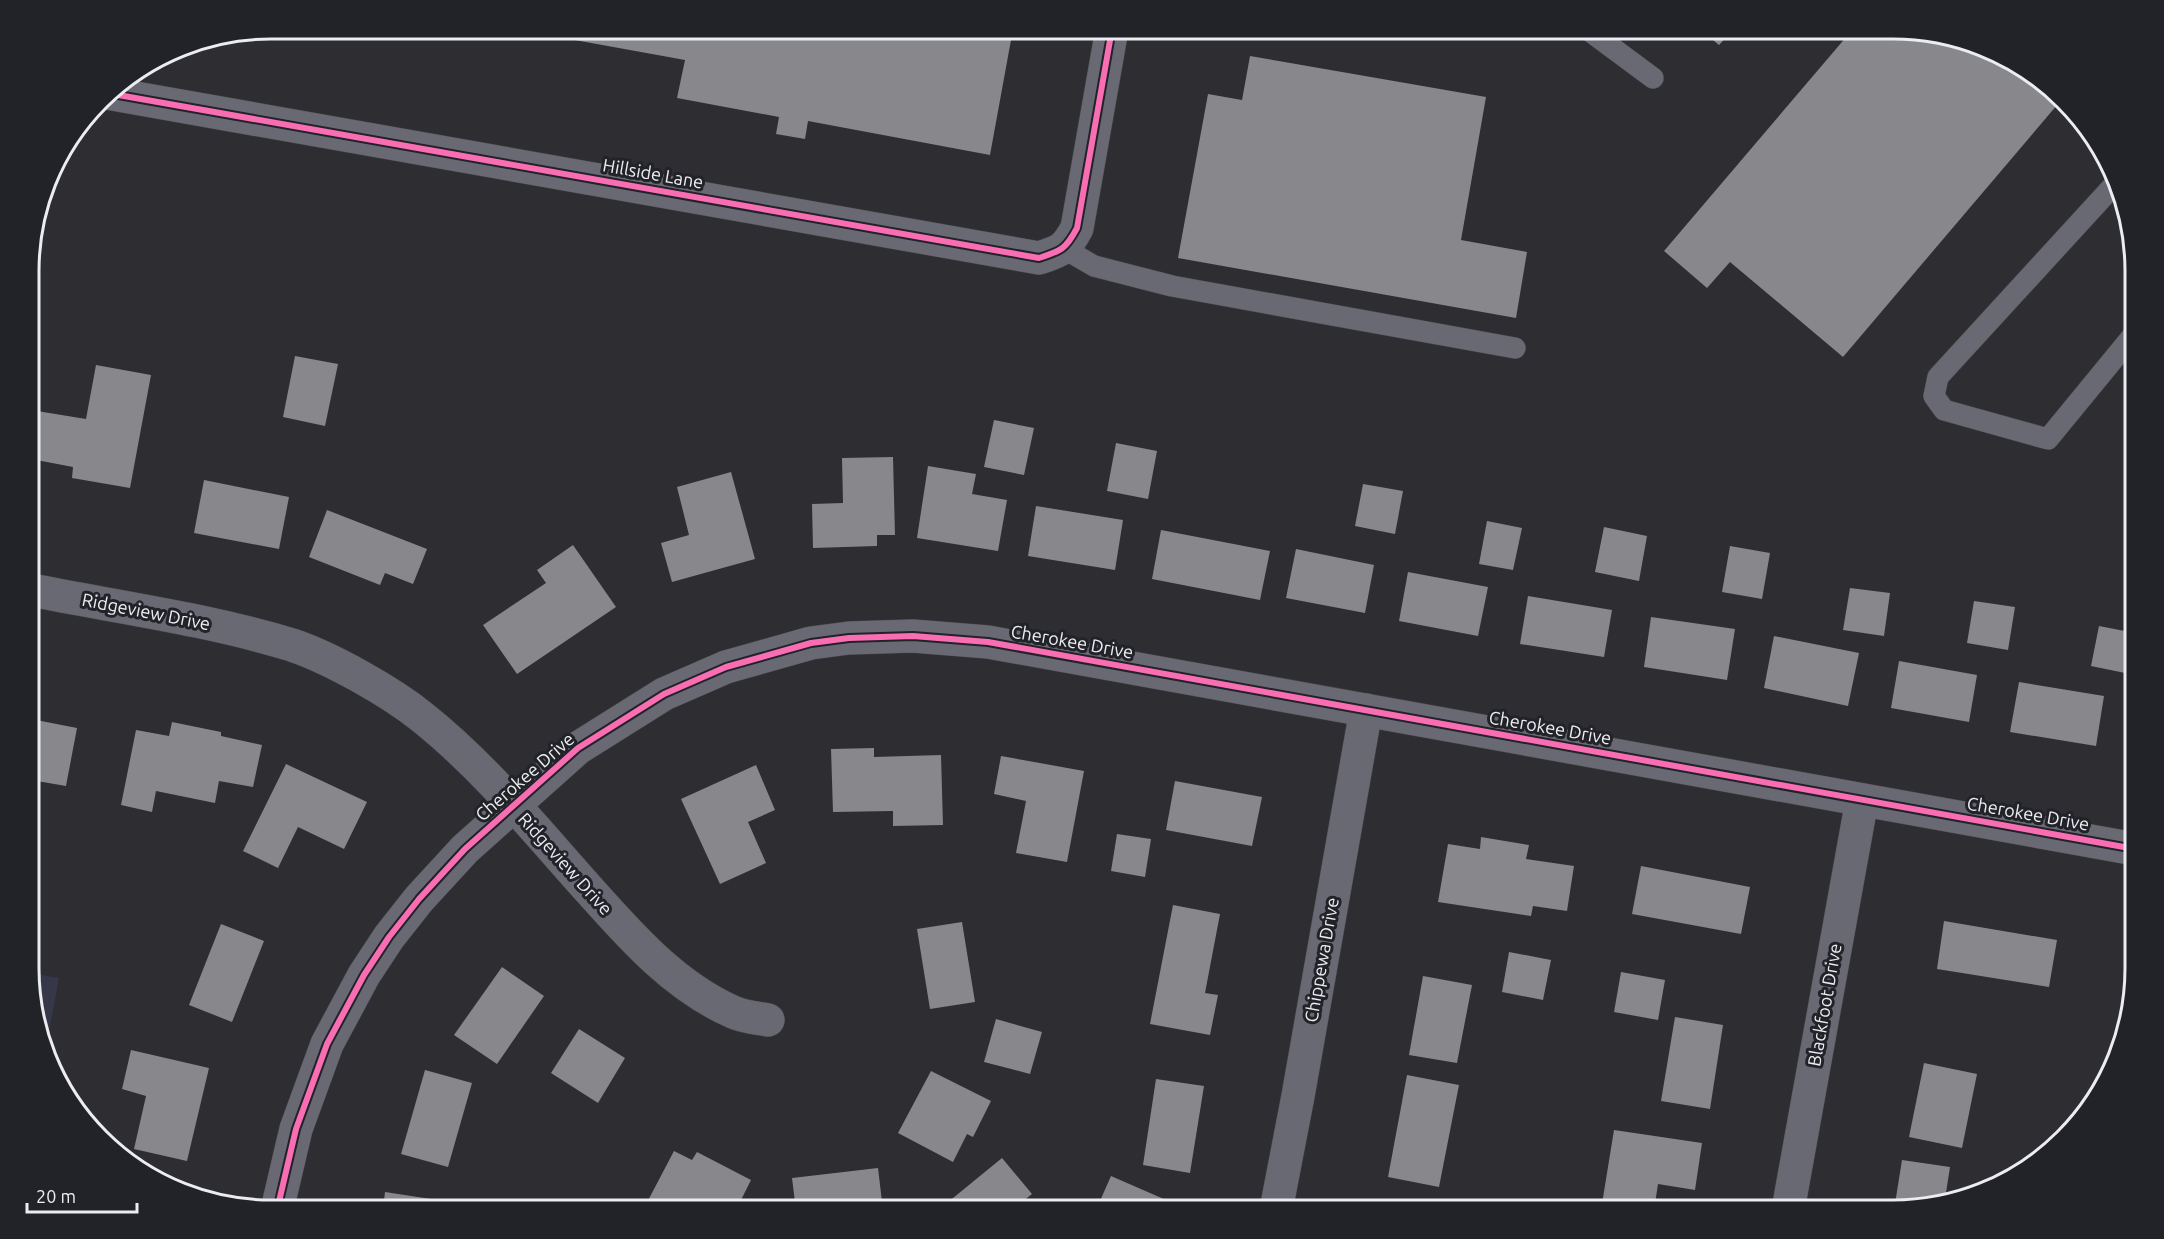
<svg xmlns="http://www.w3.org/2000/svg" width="2164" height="1239" font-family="Ubuntu,sans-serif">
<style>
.green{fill:#363748}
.building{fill:#88888c}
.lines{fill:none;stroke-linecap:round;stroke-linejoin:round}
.service-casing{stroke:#49494c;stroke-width:22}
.minor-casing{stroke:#49494c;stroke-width:34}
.service{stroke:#696973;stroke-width:21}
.minor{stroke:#696973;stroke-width:33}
.cycleway-casing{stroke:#222229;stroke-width:10}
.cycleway{stroke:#f96db3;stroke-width:6}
.labels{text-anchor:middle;stroke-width:6;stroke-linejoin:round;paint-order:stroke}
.street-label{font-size:18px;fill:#ecedf1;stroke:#222229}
.rim{fill:none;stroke:#ecedf1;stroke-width:3}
</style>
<rect width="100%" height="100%" fill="#2d2d32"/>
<!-- green -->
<path class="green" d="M31,973L59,978L47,1043L31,999Z"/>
<!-- building -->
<g class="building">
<path d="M514,29H1013L990,155L808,121L805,139L776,134L779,117L677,98L685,60Z"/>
<path d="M1700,29H1734L1719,45Z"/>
<path d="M1853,29H1893L1956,37L2014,61L2063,98L1843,357L1730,262L1707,288L1664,251Z"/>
<path d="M1250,56L1486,97L1461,240L1527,252L1516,318L1178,258L1208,94L1242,100Z"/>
<path d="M295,356L338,364L325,426L283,417Z"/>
<path d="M96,365L151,375L130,488L72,478L73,467L31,459V445L37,411L86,419Z"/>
<path d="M994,420L1034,428L1024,475L984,467Z"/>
<path d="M1116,443L1157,451L1148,499L1107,491Z"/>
<path d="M893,457L895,535H877V546L813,548L812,504L843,503L842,458Z"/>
<path d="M928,466L976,474L972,494L1007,500L998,551L917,538Z"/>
<path d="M731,472L755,559L672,582L661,543L689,535L677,487Z"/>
<path d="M204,480L289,497L279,549L194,533Z"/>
<path d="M1363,484L1403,491L1395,534L1355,526Z"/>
<path d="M1036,506L1123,520L1115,570L1028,556Z"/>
<path d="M327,510L427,549L413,584L385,573L380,585L309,557Z"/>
<path d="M1487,521L1522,528L1513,570L1479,564Z"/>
<path d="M1604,527L1647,536L1639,581L1595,572Z"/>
<path d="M1161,530L1270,551L1260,600L1152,579Z"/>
<path d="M573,545L616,607L517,674L483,625L546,583L537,570Z"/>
<path d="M1730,546L1770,553L1762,599L1722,592Z"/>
<path d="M1296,549L1374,565L1365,613L1286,598Z"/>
<path d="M1408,572L1488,587L1478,636L1399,621Z"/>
<path d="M1850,588L1890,593L1884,636L1843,630Z"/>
<path d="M1528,596L1612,610L1604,657L1520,644Z"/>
<path d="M1974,601L2015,607L2008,650L1967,643Z"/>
<path d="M1651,617L1735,629L1727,680L1644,667Z"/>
<path d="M2099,626L2135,633V646L2130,674L2091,666Z"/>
<path d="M1774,636L1859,653L1848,706L1764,688Z"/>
<path d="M1899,661L1977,675L1969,722L1891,708Z"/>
<path d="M2019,682L2104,696L2096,746L2010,732Z"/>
<path d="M31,719L77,728L66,786L31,780Z"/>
<path d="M172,722L221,732V736L262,745L253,787L219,781L215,803L156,791L152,812L121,805L136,730L169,736Z"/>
<path d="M874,748V757L941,755L943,825L893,826V811L833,812L831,749Z"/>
<path d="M1001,756L1084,771L1067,862L1016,853L1026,801L994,794Z"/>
<path d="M286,764L367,802L344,849L298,827L278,868L243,851Z"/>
<path d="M756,765L775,810L748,822L766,863L720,884L681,799Z"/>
<path d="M1175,781L1262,797L1252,846L1166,830Z"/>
<path d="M1117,834L1151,839L1145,877L1111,871Z"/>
<path d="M1481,837L1529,845L1526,859L1574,866L1567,911L1533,906L1531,916L1438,902L1448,844L1480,849Z"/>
<path d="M1641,866L1750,887L1741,934L1632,914Z"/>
<path d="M1173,905L1220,914L1205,993L1218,995L1210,1035L1150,1024Z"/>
<path d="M1944,921L2057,940L2049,987L1937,969Z"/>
<path d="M962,922L975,1002L930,1009L917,929Z"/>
<path d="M221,924L264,941L232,1022L189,1005Z"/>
<path d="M1509,952L1551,960L1543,1000L1502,992Z"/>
<path d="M502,967L544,996L497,1064L454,1035Z"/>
<path d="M1621,972L1665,980L1658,1020L1614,1012Z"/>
<path d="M1423,976L1472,985L1457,1063L1409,1055Z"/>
<path d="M1675,1017L1723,1025L1710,1109L1661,1101Z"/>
<path d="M996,1019L1042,1032L1030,1074L984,1062Z"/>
<path d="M579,1029L625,1058L598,1103L551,1073Z"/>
<path d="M131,1050L209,1068L187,1161L134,1149L146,1096L122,1089Z"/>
<path d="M1924,1063L1977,1074L1962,1148L1909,1137Z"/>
<path d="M425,1070L472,1083L448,1167L401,1154Z"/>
<path d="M931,1071L991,1101L973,1137L967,1134L953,1162L898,1133Z"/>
<path d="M1407,1075L1459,1085L1439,1187L1388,1177Z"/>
<path d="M1156,1079L1204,1086L1190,1173L1143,1165Z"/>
<path d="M1614,1130L1702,1143L1695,1190L1658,1184L1654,1210H1601Z"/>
<path d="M674,1151L692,1160L697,1152L751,1180L736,1210H710L701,1206L699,1210H643Z"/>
<path d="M1002,1158L1032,1194L1012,1210H945L942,1207Z"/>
<path d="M1902,1160L1950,1167L1945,1199L1908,1210H1894Z"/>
<path d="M878,1168L883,1210H796L792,1178Z"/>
<path d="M1111,1176L1189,1210H1096Z"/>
<path d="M385,1192L431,1199L429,1210H383Z"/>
</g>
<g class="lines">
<!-- service casing -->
<g class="service-casing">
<g id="service">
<path d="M1587,29L1653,78"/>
<path d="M2114,185L1938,377L1934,396L1944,410L2048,439L2135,333"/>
<path d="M1063,248L1094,266L1172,286L1515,348"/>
</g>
</g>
<!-- minor casing -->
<g class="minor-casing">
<g id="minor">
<path d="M107,93L1039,258C1061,251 1066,249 1077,228L1112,29"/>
<path d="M31,590C117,607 207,619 292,645C331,658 391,692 422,717C486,768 538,833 592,893C633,939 676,987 733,1012C743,1017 757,1018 768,1020"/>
<path d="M277,1210L296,1129L327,1044L364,975L389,937L419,899L465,849L578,748L664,694L726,667L811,643L849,638L913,636L988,642L2135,849"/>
<path d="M1276,1210L1298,1096L1366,710"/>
<path d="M1788,1210L1862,800"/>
</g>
</g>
<!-- service -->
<use href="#service" class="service"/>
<!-- minor -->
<use href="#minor" class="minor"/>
<!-- cycleway casing -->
<g class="cycleway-casing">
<g id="cycleway">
<path d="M107,93L1039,258C1061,251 1066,249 1077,228L1112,29"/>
<path d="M277,1210L296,1129L327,1044L364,975L389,937L419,899L465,849L578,748L664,694L726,667L811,643L849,638L913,636L988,642L2135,849"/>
</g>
</g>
<!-- cycleway -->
<use href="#cycleway" class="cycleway"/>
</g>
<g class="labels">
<!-- street labels -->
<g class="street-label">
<text transform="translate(653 174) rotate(10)" y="6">Hillside Lane</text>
<text transform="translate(146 612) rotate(11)" y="6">Ridgeview Drive</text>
<text transform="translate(1072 642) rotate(10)" y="6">Cherokee Drive</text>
<text transform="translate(1550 728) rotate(10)" y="6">Cherokee Drive</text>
<text transform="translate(525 777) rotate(-41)" y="6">Cherokee Drive</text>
<text transform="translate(2028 814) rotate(10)" y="6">Cherokee Drive</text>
<text transform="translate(565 864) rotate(48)" y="6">Ridgeview Drive</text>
<text transform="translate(1322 960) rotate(-80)" y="6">Chippewa Drive</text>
<text transform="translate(1825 1005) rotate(-80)" y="6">Blackfoot Drive</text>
</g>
</g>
<!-- crop -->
<path d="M0 0H2164V1239H0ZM271 39H1893A232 232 0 0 1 2125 271V968A232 232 0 0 1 1893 1200H271A232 232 0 0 1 39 968V271A232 232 0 0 1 271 39Z" fill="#222229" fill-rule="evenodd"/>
<path class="rim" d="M271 39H1893A232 232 0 0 1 2125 271V968A232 232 0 0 1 1893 1200H271A232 232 0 0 1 39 968V271A232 232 0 0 1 271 39Z"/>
<!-- scale -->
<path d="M27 1203v9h110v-9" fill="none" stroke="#ecedf1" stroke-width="3"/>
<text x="36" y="1203" font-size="18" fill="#ecedf1" stroke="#222229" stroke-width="4.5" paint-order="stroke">20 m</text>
</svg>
